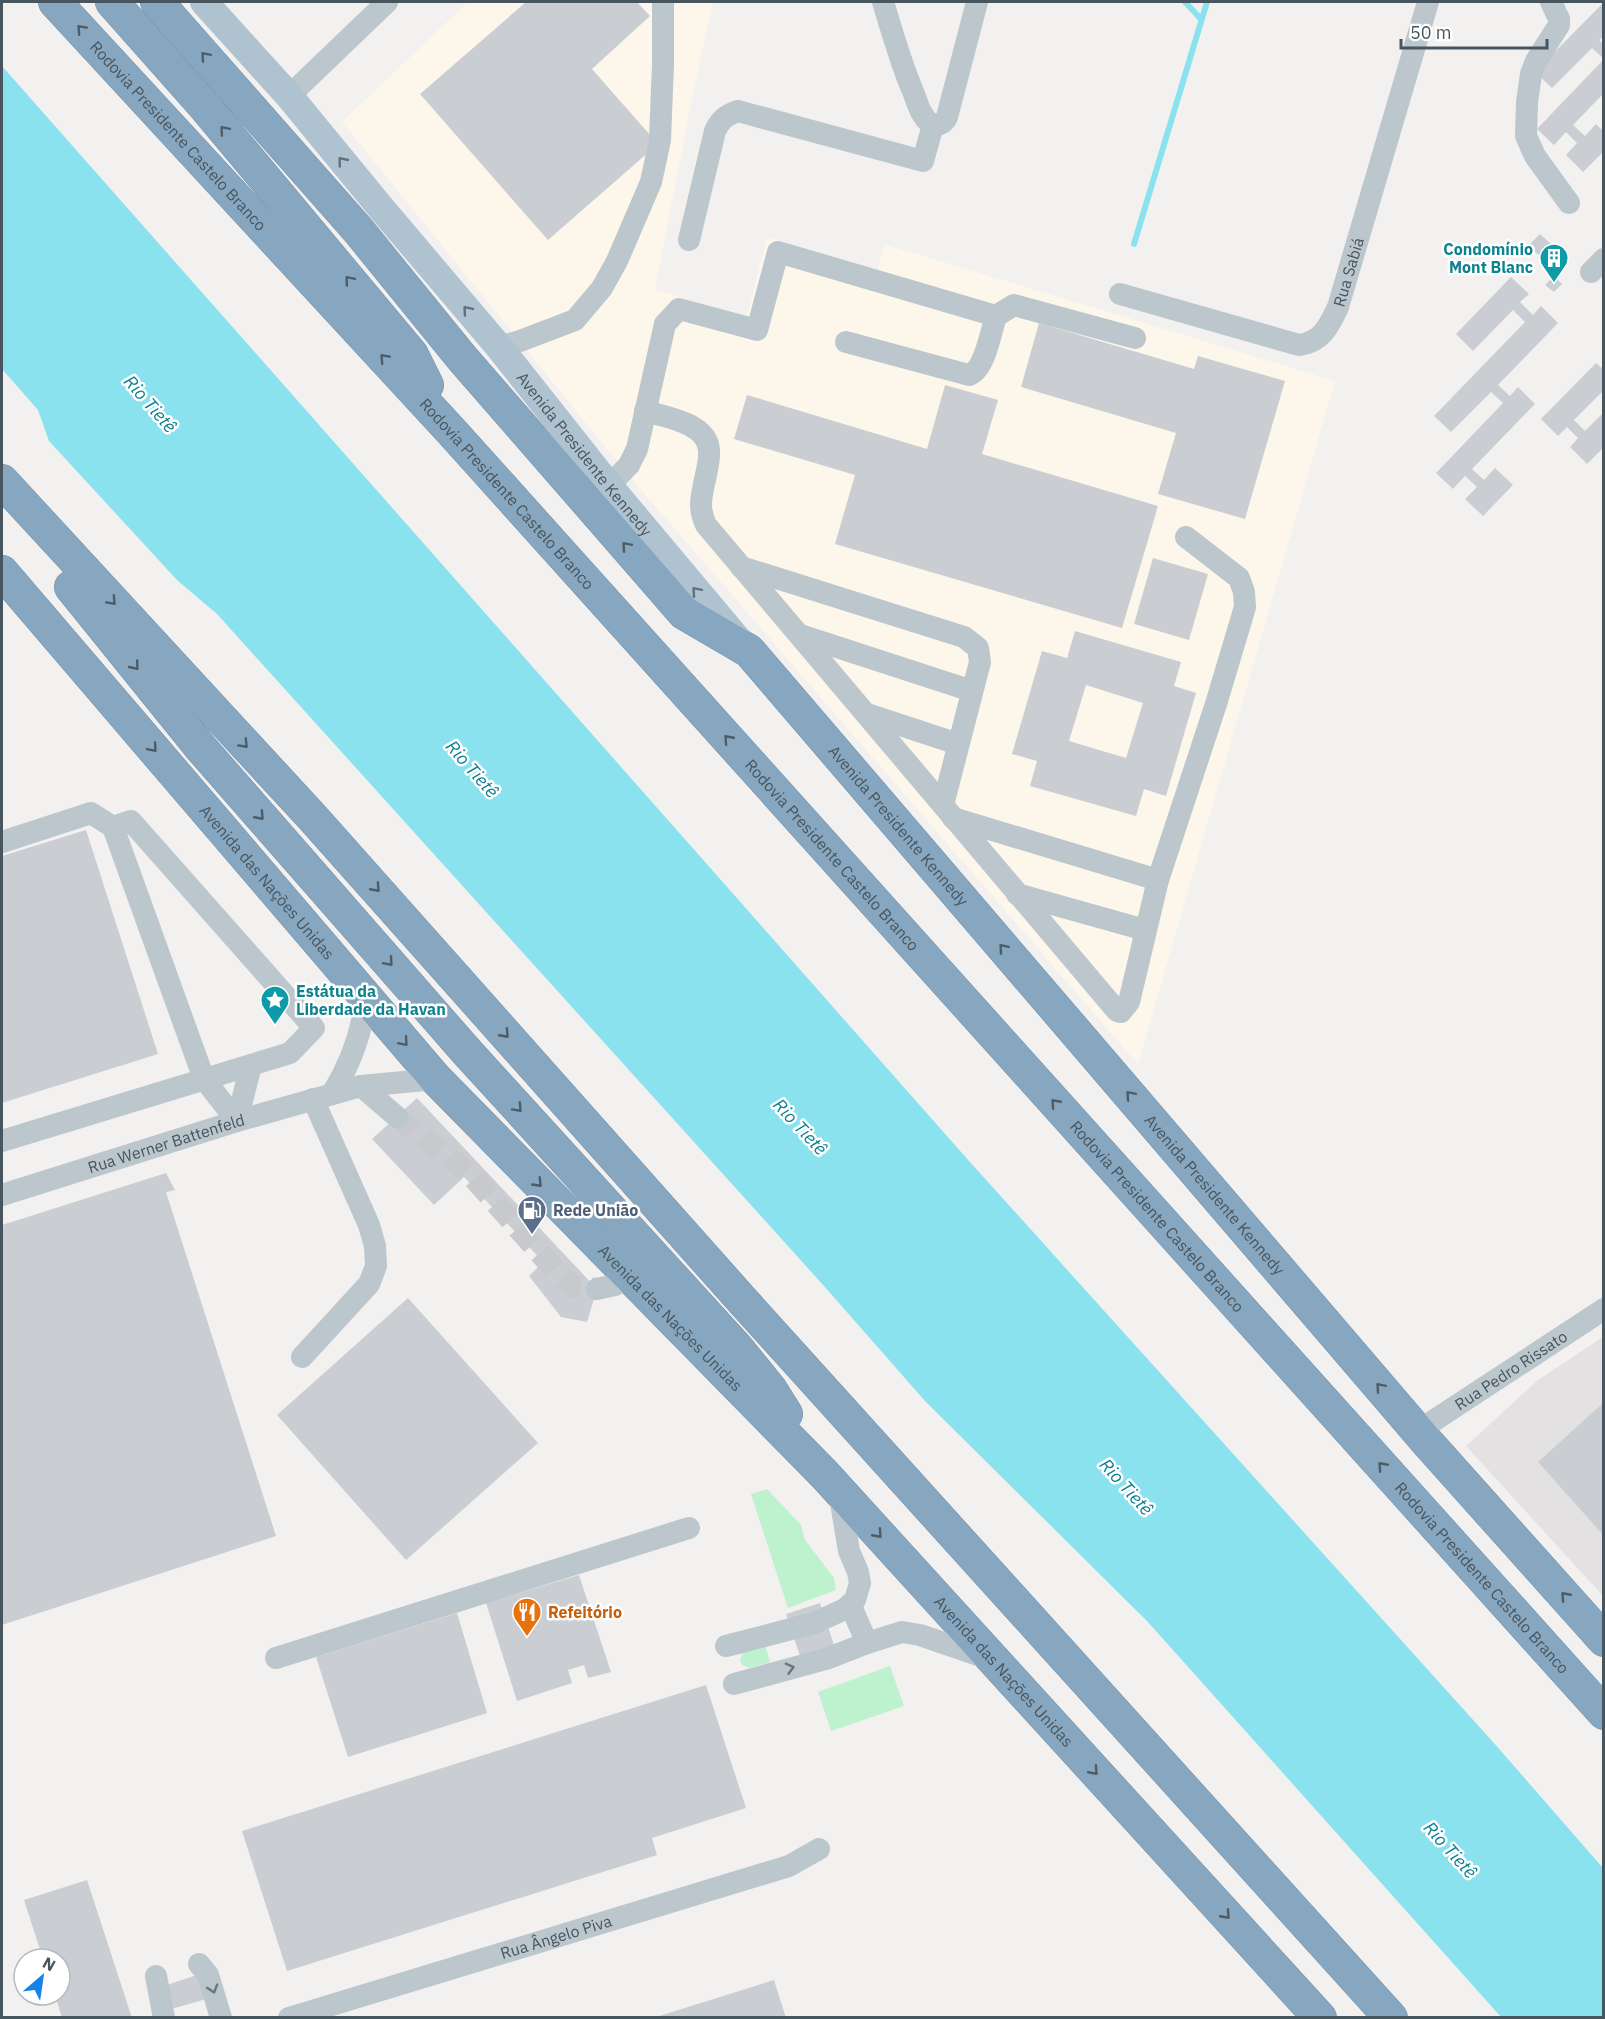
<svg xmlns="http://www.w3.org/2000/svg" width="1605" height="2019" font-family="'IBM Plex Sans',sans-serif">
<style>
.commercial{fill:#fdf6ea}
.education{fill:#e4e1e2}
.green{fill:#bef1ce}
.water{fill:#8ae2ef}
.lines{fill:none;stroke-linecap:round;stroke-linejoin:round}
.stream{stroke:#8ae2ef;stroke-width:6}
.building{fill:#caced3;fill-rule:evenodd}
.minor-tunnel{stroke:#c8c9cc;stroke-width:22;stroke-dasharray:22 11;stroke-linecap:butt}
.highway-casing{stroke:#7292ac;stroke-width:34}
.minor{stroke:#bbc6cd;stroke-width:22}
.major{stroke:#afc2cf;stroke-width:28}
.highway{stroke:#87a7c0;stroke-width:33}
.oneway{stroke:#4d5d68}
.oneway2{stroke:#61707a}
.oneway3{stroke:#6a777f}
.labels{text-anchor:middle;stroke-width:5;stroke-linejoin:round;paint-order:stroke}
.street-label{font-size:16px;fill:#47555e;stroke:#fff}
.culture-label{font-size:16px;font-weight:bold;fill:#0d838f;stroke:#fff;text-anchor:end}
.service-label{font-size:16px;font-weight:bold;fill:#4e5e75;stroke:#fff;text-anchor:start}
.food-label{font-size:16px;font-weight:bold;fill:#c56008;stroke:#fff;text-anchor:start}
.water-label{font-size:18px;font-style:italic;fill:#0b7f90;stroke:#fff}
</style>
<rect width="100%" height="100%" fill="#f3f0f0"/>
<!-- commercial -->
<path class="commercial" d="M468,2H713L690,107L655,290L747,317L767,237L878,271L884,244L1335,381L1138,1064L624,470L342,122Z"/>
<!-- education -->
<path class="education" d="M1603,1337V1596L1466,1446L1538,1380Z"/>
<!-- green -->
<g class="green">
<path d="M767,1489L801,1525L805,1540L834,1578L836,1590L788,1608L751,1494Z"/>
<path d="M765,1645L770,1662L750,1668L742,1665L740,1659L744,1651Z"/>
<path d="M890,1666L904,1706L831,1731L818,1692Z"/>
</g>
<!-- water -->
<path class="water" d="M2,66L969,1161L1493,1742L1603,1868V2017H1501L1147,1621L925,1401L824,1286L217,614L177,580L49,441L38,410L2,369Z"/>
<g class="lines">
<!-- stream -->
<g class="stream">
<path d="M1185,2L1201,19"/>
<path d="M1134,244L1207,2"/>
</g>
</g>
<!-- building -->
<g class="building">
<path d="M526,2H637L650,16L592,69L658,144L548,240L420,94Z"/>
<path d="M1604,2V36L1599,40L1604,45V59L1592,48L1552,88L1535,72Z"/>
<path d="M1604,59V93L1573,125L1585,136L1596,124L1604,132V151L1583,172L1566,155L1577,143L1566,132L1554,145L1537,129Z"/>
<path d="M1540,234L1551,244L1540,256L1528,246Z"/>
<path d="M1554,276L1562,284L1554,292L1545,285Z"/>
<path d="M1511,277L1529,294L1520,302L1533,315L1541,306L1558,323L1498,385L1510,396L1518,387L1535,404L1472,469L1484,480L1495,468L1513,485L1483,516L1465,499L1477,487L1465,476L1453,489L1436,473L1503,403L1491,392L1451,432L1434,416L1525,322L1513,310L1473,351L1456,334Z"/>
<path d="M1039,323L1194,369L1198,356L1285,381L1245,519L1158,494L1176,433L1021,387Z"/>
<path d="M1596,363L1604,370V390L1574,420L1585,431L1604,412V447L1587,464L1570,447L1578,438L1567,427L1558,436L1541,419Z"/>
<path d="M945,385L998,400L982,454L1158,506L1122,628L835,544L855,475L734,439L747,395L927,449Z"/>
<path d="M1153,558L1208,574L1189,640L1134,624Z"/>
<path d="M1075,631L1181,662L1174,686L1196,693L1166,796L1144,789L1136,816L1030,786L1037,761L1012,754L1042,651L1067,658ZM1086,685L1143,703L1126,758L1069,741Z"/>
<path d="M86,830L158,1054L2,1103V856Z"/>
<path d="M417,1098L597,1289L587,1322L561,1317L529,1276L543,1262L464,1177L434,1205L372,1139Z"/>
<path d="M166,1173L175,1190L166,1192L276,1536L2,1625V1225Z"/>
<path d="M408,1298L538,1443L406,1560L277,1415Z"/>
<path d="M1604,1402V1536L1538,1462Z"/>
<path d="M579,1575L611,1672L588,1678L584,1665L568,1670L572,1683L517,1701L486,1603Z"/>
<path d="M820,1603L840,1663L802,1662L786,1614Z"/>
<path d="M457,1613L487,1713L348,1757L316,1657Z"/>
<path d="M706,1685L746,1808L652,1838L657,1855L287,1971L242,1831Z"/>
<path d="M87,1880L132,2018H62L55,1995H60V1959H43L24,1900Z"/>
<path d="M200,1974L210,1998L168,2010L164,1986Z"/>
<path d="M774,1980L786,2018H656V2017Z"/>
</g>
<g class="lines">
<!-- minor-tunnel -->
<path class="minor-tunnel" d="M397,1117L469,1173L561,1277L574,1287L597,1289"/>
<!-- highway casing -->
<g class="highway-casing">
<g id="highway">
<path id="s6" d="M55,2L452,432L1604,1713"/>
<path d="M112,2L206,108L412,355L427,385"/>
<path id="s7" d="M157,2L358,230L462,358L684,613L749,651L1427,1442L1604,1640"/>
<path d="M2,481L313,818L741,1299L1391,2018"/>
<path id="s8" d="M2,572L436,1079L825,1475L1320,2018"/>
<path d="M71,587L201,748L467,1052L737,1348L771,1390L786,1414"/>
</g>
</g>
<!-- minor -->
<g class="minor">
<path d="M883,2C892,31 900,61 912,89C916,98 918,108 923,115C929,126 941,129 947,117L977,2"/>
<path d="M1551,2L1559,19V25L1536,61L1531,74L1527,102L1526,136L1535,156L1569,203"/>
<path d="M289,96L387,2"/>
<path d="M689,240L715,131C720,120 726,115 738,111L923,161L933,125"/>
<path d="M1591,272L1604,259"/>
<path id="s1" d="M1120,294L1299,345C1322,342 1329,326 1338,307L1428,2"/>
<path d="M846,342L969,375C985,370 991,331 996,316"/>
<path d="M499,347L520,341L575,320L602,288L617,261L651,182L660,140L663,64V2"/>
<path d="M645,411C666,417 708,423 709,451C710,463 705,477 703,489C700,503 700,512 706,525L1117,1011L1121,1012L1129,1002L1158,880L1216,704L1245,607L1244,592L1239,578L1186,537"/>
<path d="M609,486L629,465L637,449L665,324L679,309L757,330L778,252L996,316L1014,305L1135,338"/>
<path d="M741,567L964,637L978,648L980,662L943,805"/>
<path d="M800,635L972,691"/>
<path d="M867,714L958,744"/>
<path d="M953,818L1158,880"/>
<path d="M2,842L91,813L113,827L204,1079L237,1121L251,1065"/>
<path d="M1017,894L1145,930"/>
<path d="M361,1086L397,1117"/>
<path d="M332,1094C351,1063 362,1033 366,998"/>
<path d="M2,1141L290,1053L314,1028L131,821L113,827"/>
<path id="s2" d="M2,1195L237,1121L361,1086L436,1079"/>
<path d="M597,1289L615,1285L629,1276"/>
<path d="M302,1357L369,1284L376,1266L375,1246L369,1225L313,1099"/>
<path id="s3" d="M1418,1431L1604,1309"/>
<path d="M850,1604L867,1643"/>
<path d="M726,1646L814,1623L845,1609L855,1600L860,1583L858,1572L849,1551L839,1491"/>
<path d="M276,1658L689,1528"/>
<path d="M734,1684L826,1659L867,1643L902,1632L920,1635L990,1659"/>
<path d="M199,1964L208,1975L221,2018"/>
<path d="M156,1976L164,2018"/>
<path id="s4" d="M289,2018L789,1866L819,1849"/>
</g>
<!-- major -->
<path class="major" id="s5" d="M204,2L289,96L381,208L499,347L609,486L739,641"/>
<!-- highway -->
<use href="#highway" class="highway"/>
</g>
<!-- one-way arrows -->
<defs><path id="oneway-chevron" d="M-2-3.5L2.5 0L-2 3.5" fill="none" stroke-width="1.6" stroke-linecap="round" stroke-linejoin="round" transform="scale(1.5)"/></defs>
<g class="oneway">
<use href="#oneway-chevron" transform="translate(81 29) rotate(-133)"/>
<use href="#oneway-chevron" transform="translate(205 56) rotate(-131)"/>
<use href="#oneway-chevron" transform="translate(224 130) rotate(-130)"/>
<use href="#oneway-chevron" transform="translate(349 280) rotate(-130)"/>
<use href="#oneway-chevron" transform="translate(384 358) rotate(-133)"/>
<use href="#oneway-chevron" transform="translate(626 546) rotate(-131)"/>
<use href="#oneway-chevron" transform="translate(112 601) rotate(47)"/>
<use href="#oneway-chevron" transform="translate(135 666) rotate(51)"/>
<use href="#oneway-chevron" transform="translate(728 739) rotate(-132)"/>
<use href="#oneway-chevron" transform="translate(244 744) rotate(47)"/>
<use href="#oneway-chevron" transform="translate(153 748) rotate(50)"/>
<use href="#oneway-chevron" transform="translate(260 816) rotate(48)"/>
<use href="#oneway-chevron" transform="translate(376 888) rotate(48)"/>
<use href="#oneway-chevron" transform="translate(1003 948) rotate(-131)"/>
<use href="#oneway-chevron" transform="translate(389 962) rotate(49)"/>
<use href="#oneway-chevron" transform="translate(505 1034) rotate(48)"/>
<use href="#oneway-chevron" transform="translate(404 1042) rotate(49)"/>
<use href="#oneway-chevron" transform="translate(1130 1095) rotate(-131)"/>
<use href="#oneway-chevron" transform="translate(1055 1103) rotate(-132)"/>
<use href="#oneway-chevron" transform="translate(518 1108) rotate(47)"/>
<use href="#oneway-chevron" transform="translate(538 1183) rotate(46)"/>
<use href="#oneway-chevron" transform="translate(1380 1387) rotate(-131)"/>
<use href="#oneway-chevron" transform="translate(1382 1466) rotate(-132)"/>
<use href="#oneway-chevron" transform="translate(878 1534) rotate(48)"/>
<use href="#oneway-chevron" transform="translate(1565 1596) rotate(-132)"/>
<use href="#oneway-chevron" transform="translate(1094 1771) rotate(48)"/>
<use href="#oneway-chevron" transform="translate(1226 1915) rotate(48)"/>
</g>
<g class="oneway2">
<use href="#oneway-chevron" transform="translate(342 161) rotate(-129)"/>
<use href="#oneway-chevron" transform="translate(467 310) rotate(-130)"/>
<use href="#oneway-chevron" transform="translate(696 591) rotate(-131)"/>
</g>
<g class="oneway3">
<use href="#oneway-chevron" transform="translate(790 1668) rotate(-15)"/>
<use href="#oneway-chevron" transform="translate(213 1989) rotate(73)"/>
</g>
<!-- icons -->
<defs>
<g id="building-pin" transform="scale(1.5)"><path d="M0 17L-7.5 6A9.5 9.5 0 1 1 7.5 6Z" fill="#0f9aa8" stroke="#fff"/><path d="M-4-6H4V6H1V3H-1V6H-4ZM-2.5-4.3h1.7v1.8h-1.7ZM.8-4.3h1.7v1.8H.8ZM-2.5-1h1.7V.8h-1.7ZM.8-1h1.7V.8H.8Z" fill="#fff"/></g>
<g id="sight-pin" transform="scale(1.5)"><path d="M0 17L-7.5 6A9.5 9.5 0 1 1 7.5 6Z" fill="#0f9aa8" stroke="#fff"/><path d="M0-6L1.8-2.2L6-1.7L2.9 1.2L3.7 5.4L0 3.3L-3.7 5.4L-2.9 1.2L-6-1.7L-1.8-2.2Z" fill="#fff"/></g>
<g id="fuel-pin" transform="scale(1.5)"><path d="M0 17L-7.5 6A9.5 9.5 0 1 1 7.5 6Z" fill="#5c6f8a" stroke="#fff"/><path d="M-5.5-6h7V0h2V4h1.3V-2.5L3-4.5l.8-.8L6-3V5H2.5V1h-1V6h-7ZM-4.2-4.7v3.2H.2V-4.7Z" fill="#fff"/></g>
<g id="restaurant-pin" transform="scale(1.5)"><path d="M0 17L-7.5 6A9.5 9.5 0 1 1 7.5 6Z" fill="#e8710a" stroke="#fff"/><path d="M-5-6h1v4h1v-4h1v4h1v-4h1v5L-1.5 .5V6h-2V.5L-5-1ZM5-6V6H3V1.5H1.5Q1.5-4 5-6Z" fill="#fff"/></g>
</defs>
<g fill-rule="evenodd">
<use href="#building-pin" x="1554" y="258"/>
<use href="#sight-pin" x="275" y="1000"/>
<use href="#fuel-pin" x="532" y="1210"/>
<use href="#restaurant-pin" x="527" y="1612"/>
</g>
<g class="labels">
<!-- street labels -->
<g class="street-label">
<text dy="6" stroke="none"><textPath href="#s6" startOffset="182">Rodovia Presidente Castelo Branco</textPath></text>
<text dy="6" stroke="none"><textPath href="#s1" startOffset="280">Rua Sabiá</textPath></text>
<text dy="6" stroke="none"><textPath href="#s5" startOffset="591">Avenida Presidente Kennedy</textPath></text>
<text dy="6" stroke="none"><textPath href="#s6" startOffset="668">Rodovia Presidente Castelo Branco</textPath></text>
<text dy="6" stroke="none"><textPath href="#s7" startOffset="1112">Avenida Presidente Kennedy</textPath></text>
<text dy="6" stroke="none"><textPath href="#s6" startOffset="1154">Rodovia Presidente Castelo Branco</textPath></text>
<text dy="6" stroke="none"><textPath href="#s8" startOffset="408">Avenida das Nações Unidas</textPath></text>
<text dy="6" stroke="none"><textPath href="#s2" startOffset="172">Rua Werner Battenfeld</textPath></text>
<text dy="6" stroke="none"><textPath href="#s7" startOffset="1598">Avenida Presidente Kennedy</textPath></text>
<text dy="6" stroke="none"><textPath href="#s6" startOffset="1640">Rodovia Presidente Castelo Branco</textPath></text>
<text dy="6" stroke="none"><textPath href="#s8" startOffset="1002">Avenida das Nações Unidas</textPath></text>
<text dy="6" stroke="none"><textPath href="#s3" startOffset="111">Rua Pedro Rissato</textPath></text>
<text dy="6" stroke="none"><textPath href="#s6" startOffset="2126">Rodovia Presidente Castelo Branco</textPath></text>
<text dy="6" stroke="none"><textPath href="#s8" startOffset="1488">Avenida das Nações Unidas</textPath></text>
<text dy="6" stroke="none"><textPath href="#s4" startOffset="279">Rua Ângelo Piva</textPath></text>
</g>
<!-- culture labels -->
<g class="culture-label">
<text x="1533" y="255">Condomínio<tspan x="1533" dy="18">Mont Blanc</tspan></text>
<text x="296" y="997" text-anchor="start">Estátua da<tspan x="296" dy="18">Liberdade da Havan</tspan></text>
</g>
<!-- service labels -->
<g class="service-label">
<text x="553" y="1216">Rede União</text>
</g>
<!-- food labels -->
<g class="food-label">
<text x="548" y="1618">Refeitório</text>
</g>
<!-- water labels -->
<g class="water-label">
<text transform="translate(150 404) rotate(49)" y="6">Rio Tietê</text>
<text transform="translate(472 769) rotate(49)" y="6">Rio Tietê</text>
<text transform="translate(800 1127) rotate(47)" y="6">Rio Tietê</text>
<text transform="translate(1126 1487) rotate(48)" y="6">Rio Tietê</text>
<text transform="translate(1450 1850) rotate(48)" y="6">Rio Tietê</text>
</g>
</g>
<!-- border -->
<rect width="1605" height="2019" fill="none" stroke="#47555e" stroke-width="6"/>
<!-- north arrow -->
<g transform="translate(42 1977) rotate(29)"><circle r="28" fill="#ffffff" stroke="#b5bbbf" stroke-width="1.5"/>
<path d="M0-4.5L10 22L0 15L-10 22Z" fill="#1482e8"/>
<text y="-9" font-size="16" font-weight="bold" text-anchor="middle" fill="#47555e">N</text>
</g>
<!-- scale -->
<path d="M1401 39v9h146v-9" fill="none" stroke="#47555e" stroke-width="3"/>
<text x="1410" y="39" font-size="18" fill="#47555e" stroke="#ffffff" stroke-width="4.5" paint-order="stroke">50 m</text>
</svg>
